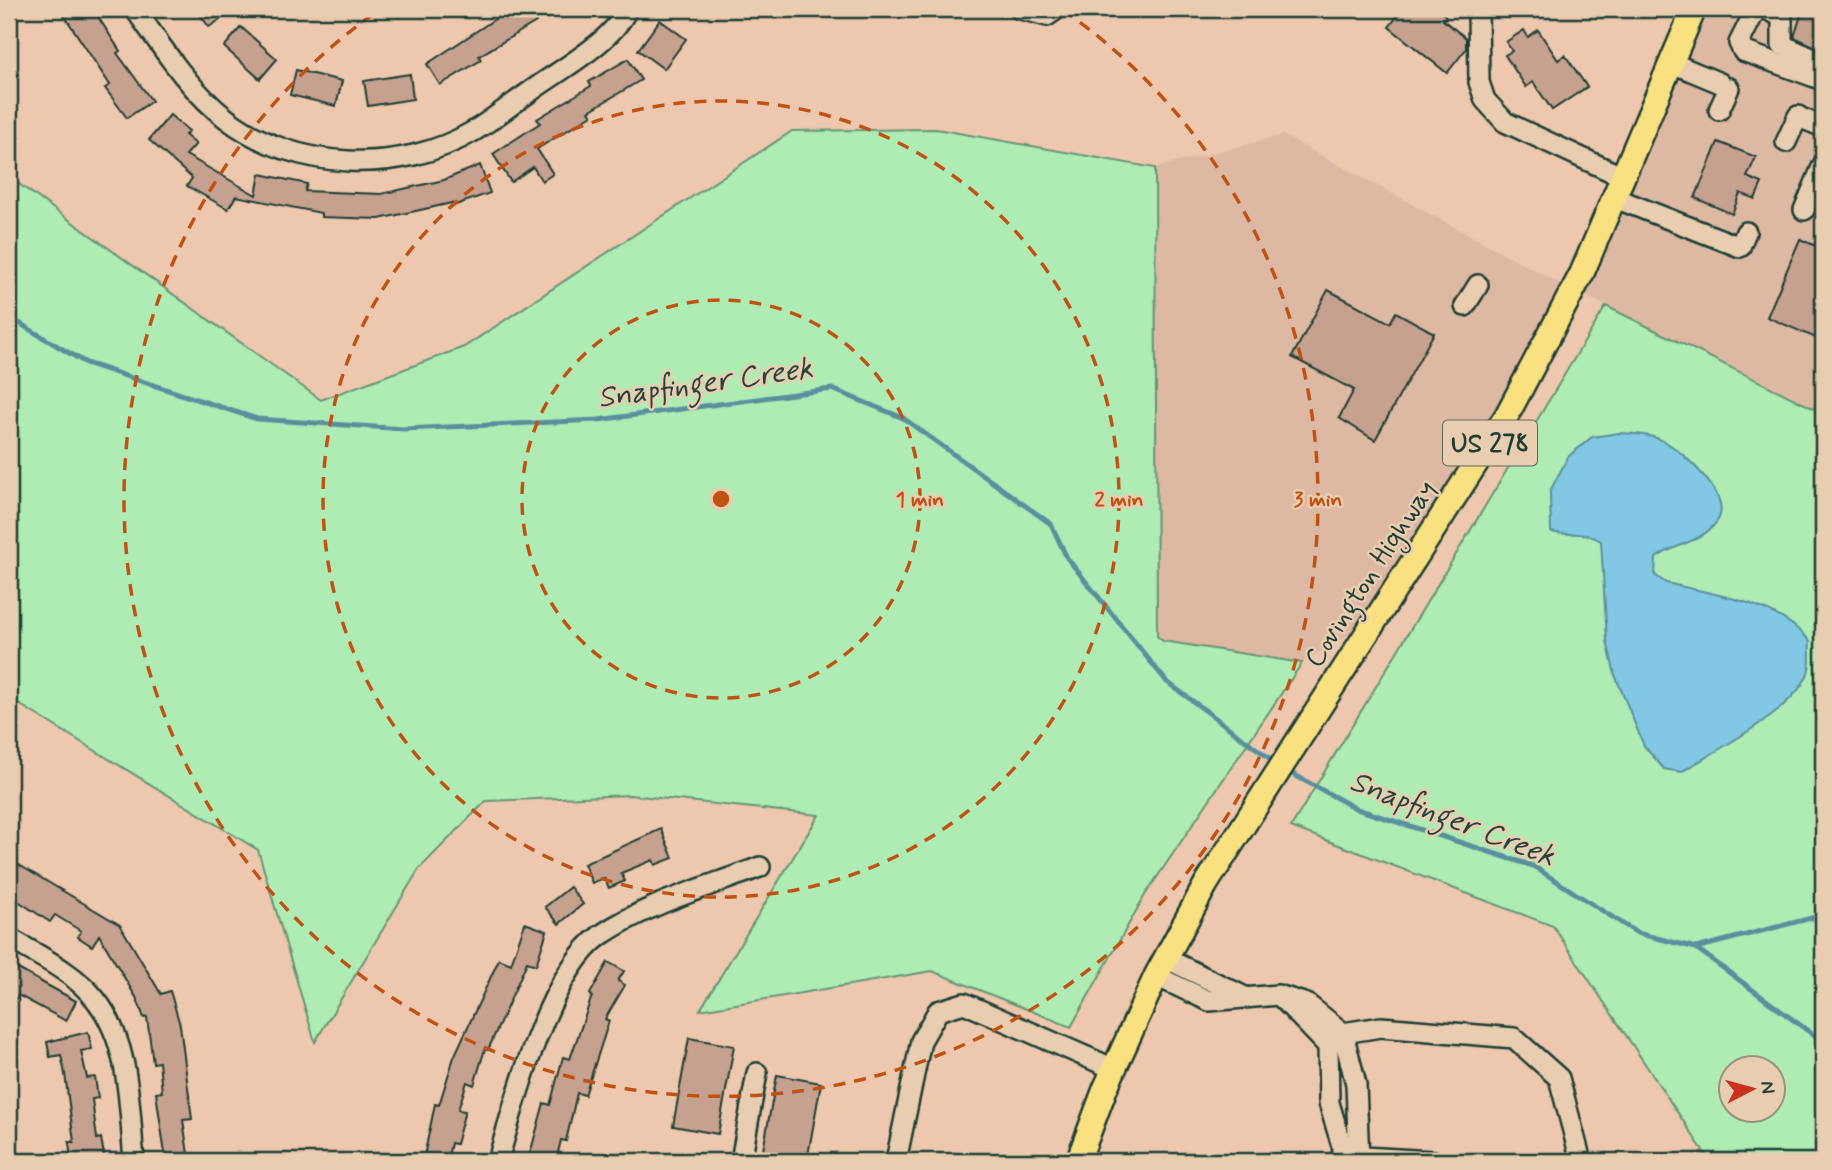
<svg xmlns="http://www.w3.org/2000/svg" width="1832" height="1170" font-family="Mynerve,sans-serif">
<style>
.built{fill:#ddb9a3}
.green{fill:#aeecb4;stroke:#669474;stroke-width:2;fill-rule:evenodd}
.water{fill:#82c7e3;stroke:#5a909d;stroke-width:2}
.lines{fill:none;stroke-linecap:round;stroke-linejoin:round}
.stream{stroke:#5a909d;stroke-width:5}
.building{fill:#c6a18f;stroke:#1f3d34;stroke-width:2}
.minor-casing{stroke:#1f3d34;stroke-width:24}
.major-casing{stroke:#1f3d34;stroke-width:28}
.minor{stroke:#e9cdb0;stroke-width:19}
.major{stroke:#f9e181;stroke-width:23}
.ring{fill:none;stroke:#c05314;stroke-width:3.5;stroke-dasharray:12 9}
.labels{text-anchor:middle;stroke-width:5;stroke-linejoin:round;paint-order:stroke}
.shield{fill:#e9cdb0;stroke:#5c6859;stroke-width:2}
.shield-label{font-size:26px;font-weight:bold;fill:#1f3d34}
.street-label{font-size:28px;fill:#1f3d34;stroke:#e9cdb0}
.water-label{font-size:30px;font-style:italic;fill:#24443d;stroke:#e9cdb0}
.centre{fill:#c05314;stroke:#e9cdb0;stroke-width:3.5}
.ring-label{font-size:21px;text-anchor:middle;font-weight:bold;fill:#c05314;stroke:#e9cdb0;stroke-width:5;stroke-linejoin:round;paint-order:stroke}
</style>
<rect width="100%" height="100%" fill="#edc8ae"/>
<filter id="ink" filterUnits="userSpaceOnUse"><feTurbulence type="fractalNoise" baseFrequency=".0143" numOctaves="2"/><feDisplacementMap in="SourceGraphic" scale="14" xChannelSelector="R" yChannelSelector="G"/><feConvolveMatrix kernelMatrix="1 2 1 2 8 2 1 2 1" color-interpolation-filters="sRGB"/></filter>
<g filter="url(#ink)">
<!-- built -->
<path class="built" d="M1682,9H1823V413L1561,284L1515,383L1371,622L1302,663L1163,641L1157,636L1155,168L1283,135L1561,284Z"/>
<!-- green -->
<g class="green">
<path d="M936,129L1155,168L1157,636L1163,641L1302,663L1145,895L1071,1027L932,971L700,1010L819,815L630,795L486,801L419,869L315,1042L258,850L9,698V177L321,400L464,347L792,131Z"/>
<path d="M1606,306L1823,413V1161H1710L1553,926L1291,827ZM1730,1068H1772V1110H1730Z"/>
</g>
<!-- water -->
<path class="water" d="M1619,433C1635,434 1653,434 1667,443C1685,454 1730,495 1719,518C1706,542 1676,543 1656,558L1655,575L1666,583C1716,595 1775,601 1810,641C1809,650 1811,660 1809,669C1802,707 1713,752 1681,772L1664,769L1644,746L1615,675L1607,641L1601,541C1580,529 1573,537 1551,532L1550,491L1568,457L1592,437Z"/>
<g class="lines">
<!-- stream -->
<g class="stream">
<path d="M9,317L86,363L257,419L404,429L598,420L832,389L903,418L1051,524L1067,558L1167,682L1276,763"/>
<path d="M1287,771L1357,809L1533,866L1637,933L1696,948L1823,915"/>
<path d="M1696,948L1823,1042"/>
</g>
</g>
<!-- building -->
<g class="building">
<path d="M60,9H93L120,51L117,53L152,101L127,118L105,88L110,85Z"/>
<path d="M196,9H236L209,27Z"/>
<path d="M510,9H528L536,22L479,56L481,60L440,85L427,64Z"/>
<path d="M1403,9H1437L1446,16L1443,20L1466,38V49L1447,73L1389,27Z"/>
<path d="M1803,9H1823V50L1794,37Z"/>
<path d="M660,20L686,39L664,69L638,50Z"/>
<path d="M241,27L277,59L260,79L224,47Z"/>
<path d="M1524,30L1528,37L1538,30L1558,60L1565,55L1587,87L1552,110L1533,82L1526,87L1505,55L1512,51L1506,42Z"/>
<path d="M628,59L641,80L589,111L592,115L537,149L553,174L542,181L533,167L511,182L493,154L540,123L537,119L591,86L589,82Z"/>
<path d="M296,70L342,81L336,106L290,95Z"/>
<path d="M410,74L413,99L368,106L364,81Z"/>
<path d="M170,115L189,131L185,135L196,144L186,155L256,195L260,174L307,184L305,191L381,194L444,180L480,165L490,193L453,206L452,203L379,219L321,217V213L236,196L228,209L187,186L192,178L149,140Z"/>
<path d="M1718,142L1756,157L1747,177L1762,183L1755,199L1740,193L1732,214L1695,198Z"/>
<path d="M1800,239L1823,249V341L1767,317Z"/>
<path d="M1328,290L1390,323L1396,312L1434,333L1375,440L1339,418L1354,390L1292,357Z"/>
<path d="M661,829L673,858L655,865L653,860L621,873L625,881L609,888L604,878L592,883L584,864Z"/>
<path d="M9,859L120,925L161,994L170,991L180,1025L192,1119L183,1120L189,1161H166L156,1093L162,1092L159,1062L153,1063L147,1017L144,1018L137,999L99,935L92,946L78,937L81,931L55,915L50,922L9,895Z"/>
<path d="M570,887L583,904L559,924L545,907Z"/>
<path d="M525,923L547,931L536,965L527,962L488,1050L485,1049L474,1085L467,1082L458,1110L465,1111L456,1144L451,1143L447,1161H423L435,1104L439,1105L454,1057L499,959L511,964Z"/>
<path d="M608,962L624,971L618,981L625,985L605,1019L609,1021L585,1095L577,1093L566,1141L561,1140L556,1161H528L544,1103L550,1105L563,1057L570,1059L592,996L590,994Z"/>
<path d="M9,964L76,1001L66,1021L18,995L9,1010Z"/>
<path d="M88,1032L92,1049L81,1051L87,1078L95,1077L98,1098L92,1099L97,1139L101,1138L105,1161H71L69,1142H74L65,1074L61,1055L50,1057L47,1042Z"/>
<path d="M689,1038L734,1046L718,1134L673,1126Z"/>
<path d="M777,1075L821,1083L807,1161H761Z"/>
</g>
<g class="lines">
<!-- minor casing -->
<g class="minor-casing">
<g id="minor">
<path d="M135,9C162,47 189,90 227,119C295,171 400,175 474,131C493,119 512,104 531,91C558,71 614,41 627,9"/>
<path d="M1020,9L1047,16L1057,9"/>
<path d="M1478,9L1479,82L1485,100L1505,122L1623,177"/>
<path d="M1756,9L1739,43L1743,51L1823,80"/>
<path d="M1766,9L1782,17V45L1823,63"/>
<path d="M1672,63L1720,83"/>
<path d="M1719,110L1729,88"/>
<path d="M1801,118L1823,127"/>
<path d="M1786,142L1798,116"/>
<path d="M1615,198L1740,247L1746,232"/>
<path d="M1804,210L1823,165"/>
<path d="M1465,306L1478,285"/>
<path d="M9,938C39,956 74,972 96,1000C131,1044 129,1109 134,1161"/>
<path d="M1165,958L1245,997"/>
<path d="M1156,976L1209,1001L1278,995L1307,1004L1343,1033L1356,1084L1359,1161"/>
<path d="M1282,998L1328,1046L1329,1103L1343,1149L1341,1161"/>
<path d="M1328,1046L1343,1033L1381,1027L1514,1038L1559,1078L1581,1161"/>
<path d="M1346,1156L1433,1161"/>
<path d="M498,1161C514,1102 550,970 601,935C648,903 708,887 760,867"/>
<path d="M741,1161L757,1073"/>
<path d="M896,1161L921,1041L938,1011L964,1003L1114,1069"/>
</g>
</g>
<!-- major casing -->
<g class="major-casing">
<path id="major" d="M1078,1161L1105,1089L1156,976L1206,884L1507,415L1582,273L1694,9"/>
</g>
<!-- minor -->
<use href="#minor" class="minor"/>
<!-- major -->
<use href="#major" class="major"/>
</g>
</g>
<!-- distance rings -->
<g class="ring">
<circle cx="721" cy="499" r="199"/>
<circle cx="721" cy="499" r="398"/>
<path d="M1063 10A597 597 0 1 1 379 10"/>
</g>
<g class="labels">
<!-- shield labels -->
<rect class="shield" x="1443" y="420.5" width="94" height="45" rx="5"/>
<g class="shield-label">
<text x="1490" y="452">US 278</text>
</g>
<!-- street labels -->
<g class="street-label">
<text transform="translate(1369 573) rotate(-57)" y="10">Covington Highway</text>
</g>
<!-- water labels -->
<g class="water-label">
<text transform="translate(705 382) rotate(-8)" y="10">Snapfinger Creek</text>
<text transform="translate(1453 818) rotate(21)" y="10">Snapfinger Creek</text>
</g>
</g>
<circle cx="721" cy="499" r="10" class="centre"/>
<g class="ring-label">
<text x="920" y="506">1 min</text>
<text x="1119" y="506">2 min</text>
<text x="1318" y="506">3 min</text>
</g>
<!-- margin -->
<rect width="1832" height="1170" fill="none" stroke="#e9cdb0" stroke-width="35"/>
<rect x="18" y="18" width="1797" height="1135" fill="none" stroke="#1f3d34" stroke-width="2.5" filter="url(#ink)"/>
<!-- north arrow -->
<g transform="translate(1752 1089) rotate(84)"><circle r="33" fill="#e9cdb0" stroke="#98937e" stroke-width="2"/>
<path d="M0-5L12 26L0 18L-12 26Z" fill="#c8321e"/>
<text y="-10" font-size="19" font-weight="bold" text-anchor="middle" fill="#1f3d34">N</text>
</g>
</svg>
